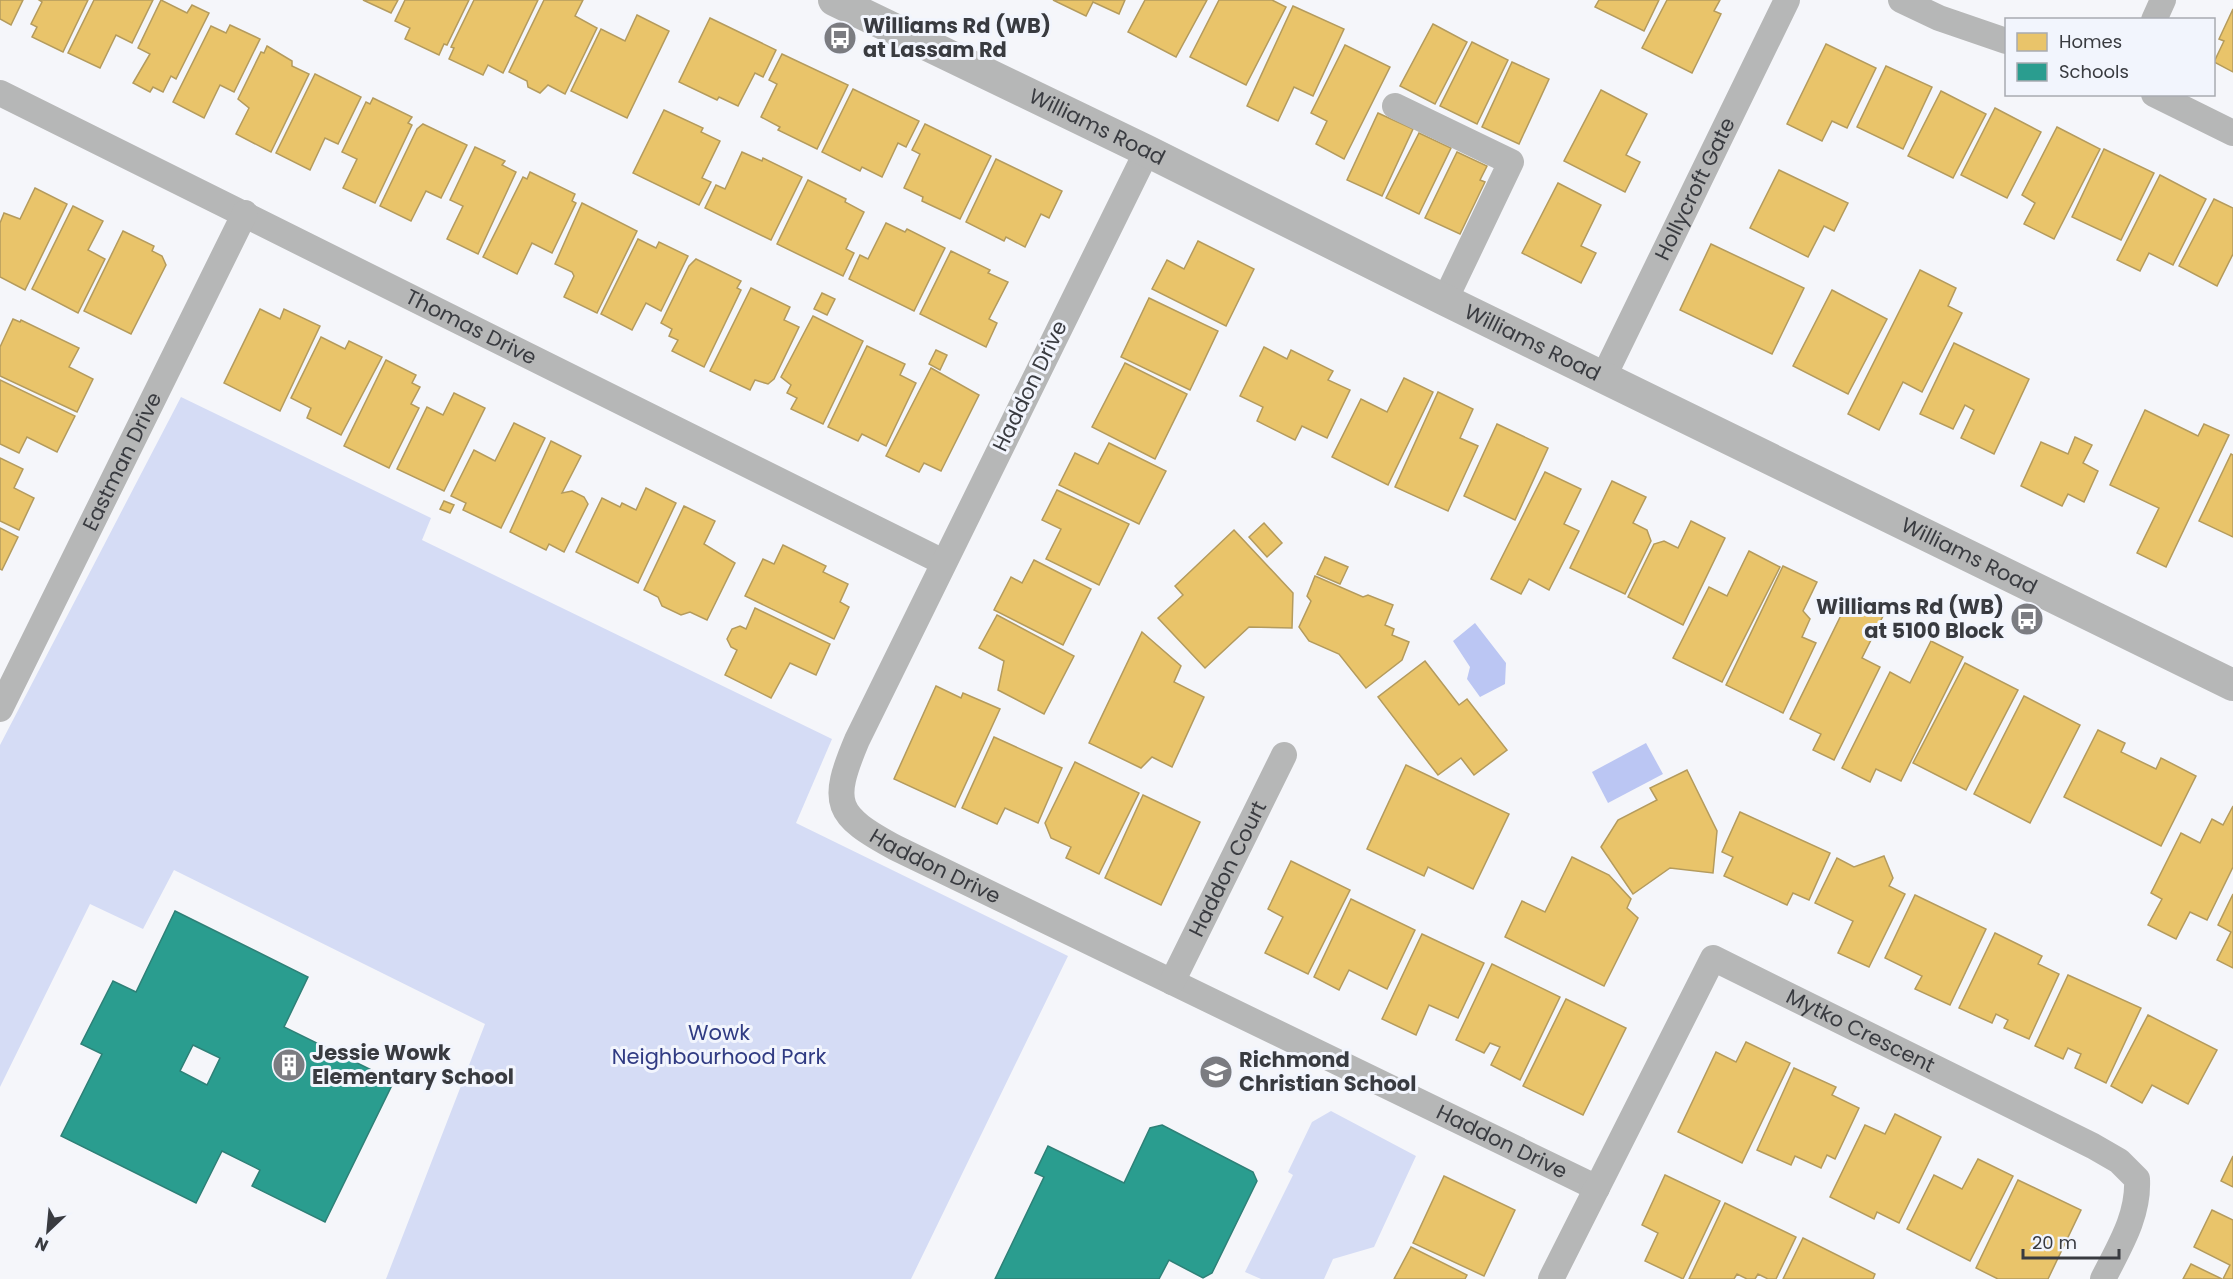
<svg xmlns="http://www.w3.org/2000/svg" width="2233" height="1279" font-family="Poppins,sans-serif">
<style>
.green{fill:#d5dcf5}
.water{fill:#bbc6f3}
.homes{fill:#e9c46a;stroke:#b49b5d;stroke-width:1.5}
.schools{fill:#2a9d8f;stroke:#2e8077;stroke-width:1.5;fill-rule:evenodd}
.lines{fill:none;stroke-linecap:round;stroke-linejoin:round}
.minor{stroke:#b6b7b7;stroke-width:26}
.tertiary{stroke:#b6b7b7;stroke-width:32}
.labels{text-anchor:middle;stroke-width:6;stroke-linejoin:round;paint-order:stroke}
.poi-label{font-size:21px;font-weight:bold;fill:#393b40;stroke:#f2f5fd;text-anchor:start}
.street-label{font-size:21px;fill:#393b40;stroke:#f2f5fd}
.park-label{font-size:21px;fill:#303b83;stroke:#f2f5fd}
</style>
<rect width="100%" height="100%" fill="#f5f6fa"/>
<!-- green -->
<g class="green">
<path d="M181,397L431,518L422,540L832,739L796,823L1068,956L911,1279H386L485,1024L174,870L143,929L90,904L0,1087V745Z"/>
<path d="M1331,1111L1416,1156L1374,1247L1333,1259L1324,1279H1261L1245,1272L1293,1175L1288,1172L1312,1122Z"/>
</g>
<!-- water -->
<g class="water">
<path d="M1475,623L1506,663L1505,684L1480,697L1467,679L1470,667L1453,641Z"/>
<path d="M1646,743L1663,774L1608,803L1592,772Z"/>
</g>
<!-- homes -->
<g class="homes">
<path d="M0,0H23L11,25L0,19Z"/>
<path d="M39,0H88L63,52L32,37L37,27L31,24L42,2Z"/>
<path d="M94,0H153L132,43L116,35L100,68L68,53Z"/>
<path d="M161,0L187,13L192,5L209,13L176,79L171,76L163,92L153,87L150,92L133,83L150,54L138,48Z"/>
<path d="M363,0H398L391,13Z"/>
<path d="M405,0H469L447,45L444,44L439,55L405,39L410,28L395,21Z"/>
<path d="M474,0H538L503,73L488,65L483,75L449,59L454,48L451,47Z"/>
<path d="M544,0H583L575,16L597,28L565,94L548,85L540,93L528,87L527,81L509,72Z"/>
<path d="M1053,0H1125L1119,14L1093,2L1086,16Z"/>
<path d="M1145,0H1207L1176,57L1128,32Z"/>
<path d="M1219,0H1272L1286,7L1246,85L1190,57Z"/>
<path d="M1599,0H1659L1644,31L1595,7Z"/>
<path d="M1667,0H1720L1714,11L1721,14L1692,73L1642,48Z"/>
<path d="M1293,6L1344,29L1313,96L1294,87L1278,121L1247,106Z"/>
<path d="M2233,9V72L2214,62L2224,41L2219,39Z"/>
<path d="M637,15L669,31L627,118L571,91L601,29L625,41Z"/>
<path d="M710,18L776,50L763,77L755,73L738,106L719,97L717,100L679,82Z"/>
<path d="M1433,24L1467,42L1435,104L1400,86Z"/>
<path d="M230,25L260,39L234,92L220,85L204,118L173,102L211,26L226,33Z"/>
<path d="M1472,42L1508,60L1477,124L1440,106Z"/>
<path d="M1826,44L1876,68L1847,128L1832,121L1822,141L1787,124Z"/>
<path d="M1345,45L1390,67L1344,159L1316,144L1327,121L1311,113Z"/>
<path d="M267,46L292,61V66L309,74L271,152L236,134L249,108L238,99L261,52L264,53Z"/>
<path d="M782,54L848,85L817,149L778,130L780,127L761,117L777,84L769,80Z"/>
<path d="M1512,62L1549,79L1519,144L1482,127Z"/>
<path d="M1886,66L1932,87L1903,149L1857,127Z"/>
<path d="M315,74L361,97L338,144L325,138L310,170L276,153Z"/>
<path d="M853,89L919,121L906,147L898,143L882,177L862,167L860,171L822,152Z"/>
<path d="M1601,90L1647,114L1626,155L1640,162L1625,192L1564,161Z"/>
<path d="M1941,91L1986,114L1953,178L1908,156Z"/>
<path d="M373,98L412,117L408,123L412,125L375,203L343,188L357,159L342,152L366,102L370,104Z"/>
<path d="M1995,108L2041,132L2007,198L1961,175Z"/>
<path d="M664,110L703,128L701,132L720,141L702,178L711,182L699,205L633,173Z"/>
<path d="M1378,113L1413,129L1382,196L1347,180Z"/>
<path d="M423,124L467,145L441,198L426,191L411,221L380,206L417,129Z"/>
<path d="M925,124L991,156L960,219L922,201L923,197L904,188L920,154L912,150Z"/>
<path d="M2057,127L2100,149L2054,239L2024,224L2035,203L2022,195Z"/>
<path d="M1419,133L1451,148L1419,214L1386,198Z"/>
<path d="M475,147L505,161L502,165L516,172L478,254L447,239L463,206L450,200Z"/>
<path d="M2104,149L2154,173L2121,240L2072,217Z"/>
<path d="M742,152L762,161L763,158L802,177L771,240L705,208L716,185L725,189Z"/>
<path d="M1457,152L1487,166L1480,180L1485,182L1460,234L1425,218Z"/>
<path d="M996,159L1062,191L1049,218L1041,214L1025,247L1006,237L1004,241L966,222Z"/>
<path d="M1779,170L1848,203L1834,231L1824,226L1808,257L1750,228Z"/>
<path d="M530,172L575,194L572,201L576,203L552,253L532,243L517,274L483,257L523,177L527,179Z"/>
<path d="M2160,175L2206,199L2173,265L2149,253L2140,271L2117,260Z"/>
<path d="M808,180L846,199L845,202L864,212L846,249L854,253L843,276L777,244Z"/>
<path d="M1558,183L1601,205L1581,246L1596,253L1581,283L1522,253Z"/>
<path d="M35,188L67,204L25,290L0,277V223L4,213L20,219Z"/>
<path d="M2214,199L2233,208V254L2217,286L2179,266Z"/>
<path d="M582,203L637,231L597,313L564,297L574,276L572,272L555,264Z"/>
<path d="M73,206L103,221L88,250L105,259L78,313L32,289Z"/>
<path d="M886,223L905,232L907,229L945,248L914,311L849,279L860,255L868,259Z"/>
<path d="M123,231L154,246L152,251L162,256L166,265L131,334L84,311Z"/>
<path d="M638,239L656,248L659,242L688,256L661,311L646,303L632,330L601,314Z"/>
<path d="M1198,241L1254,269L1226,326L1152,289L1167,260L1184,269Z"/>
<path d="M1711,244L1804,288L1772,354L1680,310Z"/>
<path d="M951,251L990,270L988,273L1008,282L989,319L997,323L986,347L920,314Z"/>
<path d="M696,259L741,281L737,288L741,290L704,367L672,351L678,340L669,336L672,329L661,323L689,266Z"/>
<path d="M1920,270L1956,288L1948,306L1962,313L1922,392L1903,382L1879,430L1848,414Z"/>
<path d="M751,288L790,307L784,320L799,327L774,379L768,384L755,380L750,390L710,371Z"/>
<path d="M1832,290L1887,319L1848,394L1793,366Z"/>
<path d="M822,293L835,299L827,315L814,309Z"/>
<path d="M1149,298L1218,331L1190,390L1121,357Z"/>
<path d="M260,309L280,319L284,309L320,326L280,411L224,383Z"/>
<path d="M813,316L863,341L823,424L791,409L797,398L787,393L791,385L781,377Z"/>
<path d="M13,319L20,322L21,320L79,348L69,367L93,379L77,412L0,376V347Z"/>
<path d="M321,337L345,349L349,341L382,357L341,435L307,418L311,408L291,398Z"/>
<path d="M1954,343L2029,379L1994,454L1961,438L1974,410L1965,405L1953,429L1920,414Z"/>
<path d="M867,346L905,364L900,375L916,383L886,446L862,434L858,441L828,427Z"/>
<path d="M1264,347L1287,359L1291,350L1333,371L1328,380L1350,390L1327,438L1302,426L1295,440L1257,421L1263,407L1240,396Z"/>
<path d="M936,350L947,355L940,370L929,364Z"/>
<path d="M386,360L416,375L412,383L420,387L411,404L419,408L389,468L344,446Z"/>
<path d="M1125,363L1187,394L1155,459L1092,427Z"/>
<path d="M931,368L979,395L941,471L924,463L919,472L886,456Z"/>
<path d="M1404,378L1433,392L1388,485L1332,457L1361,399L1387,412Z"/>
<path d="M0,380L75,416L57,452L27,437L19,453L0,444Z"/>
<path d="M1438,392L1473,409L1460,438L1478,446L1448,511L1395,487Z"/>
<path d="M454,393L485,408L444,491L397,469L427,407L443,415Z"/>
<path d="M2145,410L2198,436L2204,424L2229,435L2166,567L2137,553L2159,508L2110,485Z"/>
<path d="M514,423L545,438L501,528L463,510L466,503L451,496L474,450L495,461Z"/>
<path d="M1497,424L1548,448L1515,520L1464,496Z"/>
<path d="M2075,437L2092,445L2083,463L2098,471L2084,502L2068,494L2062,506L2021,486L2041,442L2068,454Z"/>
<path d="M551,441L581,456L562,493L572,491L584,497L588,504L564,552L549,544L546,550L510,532Z"/>
<path d="M1109,443L1166,471L1139,524L1059,485L1075,453L1098,464Z"/>
<path d="M2231,454L2233,455V537L2199,521Z"/>
<path d="M0,458L23,469L14,488L34,498L19,530L0,521Z"/>
<path d="M1545,472L1581,489L1564,524L1579,531L1549,590L1529,579L1521,594L1491,579Z"/>
<path d="M1612,481L1646,497L1633,523L1647,530L1651,541L1625,594L1570,568Z"/>
<path d="M646,488L676,503L638,583L576,552L602,498L620,507L622,503L636,510Z"/>
<path d="M1057,490L1129,524L1099,585L1046,559L1061,529L1042,520Z"/>
<path d="M444,501L454,505L450,513L440,509Z"/>
<path d="M684,506L715,521L704,544L735,563L707,620L690,612L681,615L662,606L658,597L644,590Z"/>
<path d="M1691,521L1725,538L1683,625L1628,597L1654,544L1664,541L1678,548Z"/>
<path d="M1264,523L1282,543L1267,557L1249,537Z"/>
<path d="M0,528L18,537L2,570L0,569Z"/>
<path d="M1234,530L1293,593L1292,628L1249,627L1205,668L1158,618L1183,595L1175,586Z"/>
<path d="M783,545L826,566L823,572L848,584L840,602L849,607L834,639L745,596L763,559L774,564Z"/>
<path d="M1749,551L1780,567L1722,682L1673,658L1709,587L1727,596Z"/>
<path d="M1325,557L1348,567L1340,584L1317,574Z"/>
<path d="M1034,560L1091,589L1063,645L994,610L1011,577L1022,583Z"/>
<path d="M1783,566L1817,582L1803,611L1810,619L1802,637L1816,643L1783,713L1726,685Z"/>
<path d="M1315,576L1363,597L1368,595L1393,605L1385,625L1394,629L1392,635L1409,642L1402,660L1366,688L1339,654L1309,641L1299,627L1311,601L1307,596Z"/>
<path d="M1850,597L1884,614L1862,658L1880,667L1834,760L1813,750L1821,734L1790,719Z"/>
<path d="M755,608L830,644L816,675L790,663L771,698L725,675L737,650L731,647L727,639L732,629L740,626L746,629Z"/>
<path d="M997,615L1074,656L1044,714L998,690L1004,661L979,648Z"/>
<path d="M1142,632L1181,666L1174,682L1204,697L1172,767L1152,757L1141,768L1089,743Z"/>
<path d="M1931,641L1963,657L1901,781L1876,769L1870,782L1842,768L1890,672L1910,683Z"/>
<path d="M1425,661L1459,705L1467,699L1507,750L1474,775L1461,758L1438,775L1378,697Z"/>
<path d="M1965,663L2018,690L1966,790L1913,763Z"/>
<path d="M936,686L961,698L963,693L1000,709L955,807L894,779Z"/>
<path d="M2024,696L2080,725L2030,823L1974,794Z"/>
<path d="M2098,730L2125,743L2121,752L2156,769L2161,758L2196,776L2161,846L2064,797Z"/>
<path d="M994,737L1062,768L1038,823L1005,808L997,824L962,808Z"/>
<path d="M1075,762L1139,793L1099,874L1066,858L1071,847L1051,838L1045,823Z"/>
<path d="M1406,765L1509,814L1473,889L1428,867L1424,876L1367,849Z"/>
<path d="M1687,770L1717,831L1713,873L1670,868L1633,894L1601,847L1618,820L1657,800L1650,788Z"/>
<path d="M1143,795L1200,822L1161,905L1105,878Z"/>
<path d="M2233,806V867L2207,920L2190,912L2176,939L2148,925L2162,899L2151,893L2181,833L2200,843L2212,819L2223,825Z"/>
<path d="M1740,812L1830,853L1809,900L1793,893L1787,905L1724,876L1733,857L1722,852Z"/>
<path d="M1884,856L1893,878L1889,886L1905,894L1869,967L1838,953L1853,921L1815,903L1837,858L1854,867Z"/>
<path d="M1572,857L1609,875L1631,899L1627,908L1638,918L1604,986L1505,937L1522,901L1545,912Z"/>
<path d="M1291,861L1350,890L1308,974L1265,953L1283,917L1268,909Z"/>
<path d="M2233,894V968L2217,960L2231,932L2218,925Z"/>
<path d="M1915,895L1986,929L1950,1005L1915,989L1922,976L1885,958Z"/>
<path d="M1351,899L1415,930L1387,989L1349,970L1339,990L1314,977Z"/>
<path d="M1995,933L2042,956L2038,964L2059,974L2029,1039L2004,1028L2008,1020L1996,1014L1992,1023L1959,1008Z"/>
<path d="M1422,934L1484,963L1458,1018L1429,1005L1416,1035L1382,1019Z"/>
<path d="M1492,964L1560,997L1520,1080L1491,1065L1500,1047L1490,1043L1484,1053L1456,1040Z"/>
<path d="M2068,975L2141,1008L2106,1083L2075,1068L2081,1054L2068,1048L2063,1059L2035,1046Z"/>
<path d="M1566,999L1626,1028L1583,1115L1523,1086Z"/>
<path d="M2148,1015L2217,1050L2188,1104L2152,1085L2142,1103L2111,1086Z"/>
<path d="M1746,1042L1790,1063L1742,1163L1678,1132L1716,1052L1736,1062Z"/>
<path d="M1794,1068L1836,1087L1832,1095L1859,1108L1835,1159L1827,1155L1821,1168L1795,1156L1791,1165L1757,1150Z"/>
<path d="M1895,1114L1941,1137L1899,1223L1877,1212L1874,1219L1830,1197L1865,1125L1885,1134Z"/>
<path d="M2233,1156V1187L2221,1181Z"/>
<path d="M1978,1159L2013,1176L1970,1261L1907,1229L1934,1175L1962,1189Z"/>
<path d="M1665,1175L1720,1201L1683,1279L1645,1261L1658,1233L1642,1225Z"/>
<path d="M1444,1176L1515,1210L1484,1276L1413,1243Z"/>
<path d="M2018,1180L2081,1210L2048,1279H1998L1976,1268Z"/>
<path d="M1725,1203L1796,1237L1776,1279H1768L1758,1274L1755,1279H1747L1737,1274L1734,1279H1689Z"/>
<path d="M2212,1210L2233,1220V1279H2223L2230,1265L2194,1247Z"/>
<path d="M1803,1238L1875,1274L1873,1279H1783Z"/>
<path d="M1411,1247L1467,1275L1465,1279H1394Z"/>
<path d="M2191,1264L2222,1279H2183Z"/>
</g>
<!-- schools -->
<g class="schools">
<path d="M175,911L308,977L284,1027L394,1081L325,1222L252,1186L260,1170L222,1151L196,1203L61,1136L102,1054L81,1044L113,981L136,992ZM193,1045L220,1058L207,1085L180,1071Z"/>
<path d="M1162,1125L1253,1172L1257,1181L1212,1273L1203,1278L1169,1260L1159,1279H995L1044,1177L1035,1173L1048,1146L1124,1183L1150,1128Z"/>
</g>
<g class="lines">
<!-- minor -->
<g class="minor">
<path d="M1901,0L1939,18L2006,41"/>
<path d="M2154,20L2163,0"/>
<path id="s1" d="M0,93L943,562"/>
<path d="M2154,94L2233,133"/>
<path d="M1395,106L1511,162L1445,300"/>
<path id="s2" d="M1147,151L857,740C830,804 835,815 896,848L1597,1188"/>
<path id="s3" d="M1604,376L1787,0"/>
<path id="s4" d="M0,709L245,213"/>
<path id="s5" d="M1172,982L1284,755"/>
<path id="s6" d="M1551,1279L1713,958L2093,1146L2119,1161L2137,1179C2139,1216 2119,1247 2103,1279"/>
</g>
<!-- tertiary -->
<path class="tertiary" id="s7" d="M834,0L1147,151L1445,300L2233,685"/>
</g>
<!-- icons -->
<defs>
<g id="bus-disc" transform="scale(1.725)"><circle r="9.5" fill="#7b7c81" stroke="#f2f5fd"/><path d="M-5-6H5V4H4V6H2V4H-2V6H-4V4H-5ZM-3.5-4V0h7V-4ZM-3.5 1.2v1.5H-2V1.2ZM2 1.2v1.5H3.5V1.2Z" fill="#fff"/></g>
<g id="building-disc" transform="scale(1.725)"><circle r="9.5" fill="#7b7c81" stroke="#f2f5fd"/><path d="M-4-6H4V6H1V3H-1V6H-4ZM-2.5-4.3h1.7v1.8h-1.7ZM.8-4.3h1.7v1.8H.8ZM-2.5-1h1.7V.8h-1.7ZM.8-1h1.7V.8H.8Z" fill="#fff"/></g>
<g id="school-disc" transform="scale(1.725)"><circle r="9.5" fill="#7b7c81" stroke="#f2f5fd"/><path d="M0-5L7-2L0 1L-7-2ZM-4 1L0 2.5L4 1V4Q0 6-4 4Z" fill="#fff"/></g>
</defs>
<g fill-rule="evenodd">
<use href="#bus-disc" x="840" y="38"/>
<use href="#bus-disc" x="2027" y="619"/>
<use href="#building-disc" x="289" y="1065"/>
<use href="#school-disc" x="1216" y="1072"/>
</g>
<g class="labels">
<!-- poi labels -->
<g class="poi-label">
<text x="863" y="33">Williams Rd (WB)<tspan x="863" dy="24">at Lassam Rd</tspan></text>
<text x="2004" y="614" text-anchor="end">Williams Rd (WB)<tspan x="2004" dy="24">at 5100 Block</tspan></text>
<text x="312" y="1060">Jessie Wowk<tspan x="312" dy="24">Elementary School</tspan></text>
<text x="1239" y="1067">Richmond<tspan x="1239" dy="24">Christian School</tspan></text>
</g>
<!-- street labels -->
<g class="street-label">
<text dy="7" stroke="none"><textPath href="#s7" startOffset="292">Williams Road</textPath></text>
<text dy="7" stroke="none"><textPath href="#s3" startOffset="208">Hollycroft Gate</textPath></text>
<text dy="7" stroke="none"><textPath href="#s1" startOffset="526">Thomas Drive</textPath></text>
<text dy="7" stroke="none"><textPath href="#s7" startOffset="778">Williams Road</textPath></text>
<text transform="translate(1030 386) rotate(-64)" y="7">Haddon Drive</text>
<text dy="7" stroke="none"><textPath href="#s4" startOffset="276">Eastman Drive</textPath></text>
<text dy="7" stroke="none"><textPath href="#s7" startOffset="1264">Williams Road</textPath></text>
<text dy="7" stroke="none"><textPath href="#s2" startOffset="837">Haddon Drive</textPath></text>
<text dy="7" stroke="none"><textPath href="#s5" startOffset="126">Haddon Court</textPath></text>
<text dy="7" stroke="none"><textPath href="#s6" startOffset="524">Mytko Crescent</textPath></text>
<text dy="7" stroke="none"><textPath href="#s2" startOffset="1467">Haddon Drive</textPath></text>
</g>
<!-- park labels -->
<g class="park-label">
<text x="719" y="1040">Wowk<tspan x="719" dy="24">Neighbourhood Park</tspan></text>
</g>
</g>
<!-- legend -->
<rect x="2005" y="18" width="210" height="78" fill="#f2f5fd" stroke="#a8abb1" stroke-width="1.5"/>
<rect x="2017" y="33" width="30" height="18" fill="#e9c46a" stroke="#a8abb1" stroke-width="1.5"/>
<text x="2059" y="48" font-size="18" fill="#393b40">Homes</text>
<rect x="2017" y="63" width="30" height="18" fill="#2a9d8f" stroke="#a8abb1" stroke-width="1.5"/>
<text x="2059" y="78" font-size="18" fill="#393b40">Schools</text>
<!-- north arrow -->
<g transform="translate(48 1231) rotate(206)" stroke="#f2f5fd" stroke-width="4.5" paint-order="stroke">
<path d="M0-4.5L10 22L0 15L-10 22Z" fill="#393b40"/>
<text y="-9" font-size="16" font-weight="bold" text-anchor="middle" fill="#393b40">N</text>
</g>
<!-- scale -->
<path d="M2023 1249v9h96v-9" fill="none" stroke="#393b40" stroke-width="3"/>
<text x="2032" y="1249" font-size="18" fill="#393b40" stroke="#f2f5fd" stroke-width="4.5" paint-order="stroke">20 m</text>
</svg>
